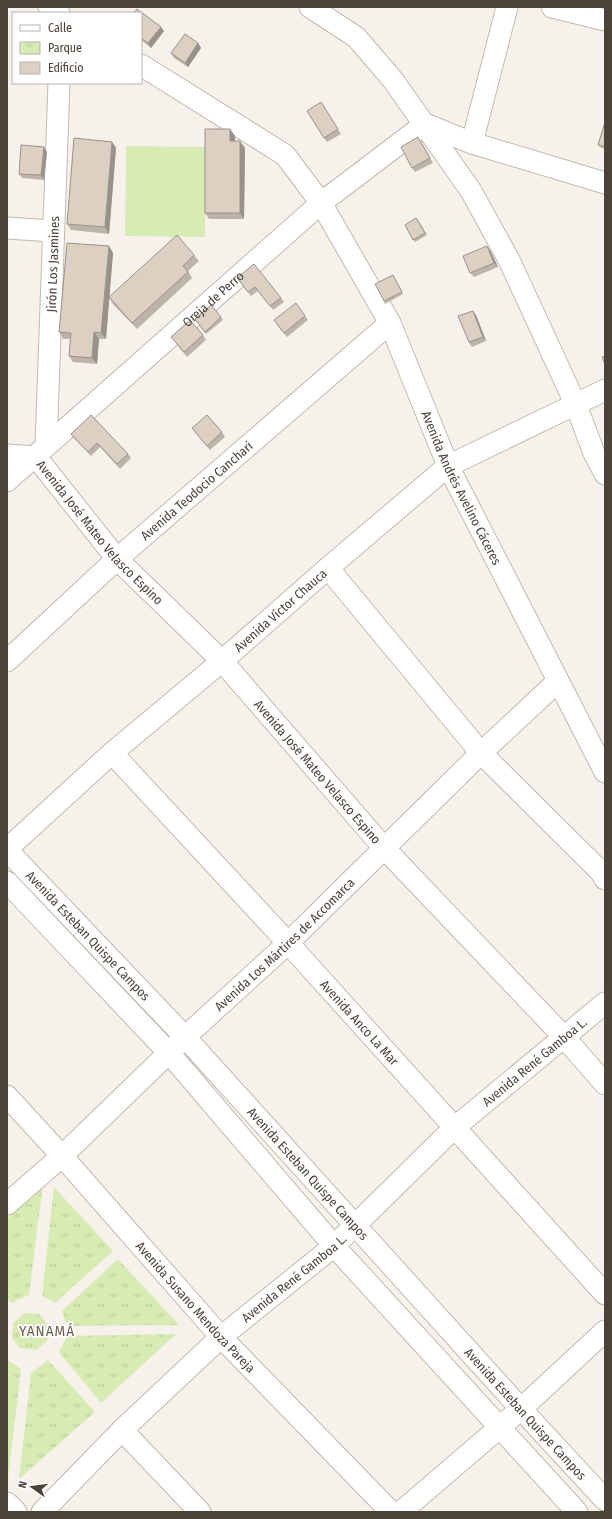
<svg xmlns="http://www.w3.org/2000/svg" width="612" height="1519" font-family="'Fira Sans Condensed',sans-serif">
<style>
.grass{fill:#d6ecb3}
.park{fill:url(#park-tufts)}
.lines{fill:none;stroke-linecap:round;stroke-linejoin:round}
.minor-casing{stroke:#c3baad;stroke-width:23}
.minor{stroke:#fff;stroke-width:21}
.wall{fill:#bdb3a8}
.shaded-wall{fill:#9a9288}
.building{fill:#dcd0c3;stroke:#9a9288}
.labels{text-anchor:middle;stroke-width:3.5;stroke-linejoin:round;paint-order:stroke}
.street-label{font-size:13px;fill:#4b4338;stroke:#fff}
.quarter-label{font-size:15px;letter-spacing:1px;fill:#6f604f;stroke:#fff}
</style>
<defs>
<pattern id="park-tufts" width="24" height="20" patternUnits="userSpaceOnUse"><rect width="24" height="20" fill="#d6ecb3"/><path d="M3 7l-1-3M5 7V3M7 7l1-3M15 17l-1-3M17 17v-4M19 17l1-3" fill="none" stroke="#b9cc9b"/></pattern>
</defs>
<rect width="100%" height="100%" fill="#f6f2eb"/>
<!-- grass -->
<path class="grass" d="M126,146L206,147L205,237L125,236Z"/>
<!-- park -->
<g class="park">
<path d="M43,1184L29,1295L11,1303L7,1298V1218Z"/>
<path d="M54,1187L113,1251L55,1303L42,1296Z"/>
<path d="M118,1259L179,1325L67,1326L62,1311Z"/>
<path d="M24,1313L39,1314L49,1327L47,1341L37,1350L20,1348L12,1338L13,1323Z"/>
<path d="M176,1334L101,1403L59,1352L67,1336Z"/>
<path d="M8,1360L21,1369L8,1479L7,1478V1361Z"/>
<path d="M48,1360L95,1412L19,1479L31,1373Z"/>
</g>
<g class="lines">
<!-- minor casing -->
<g class="minor-casing">
<g id="minor">
<path d="M49,7L59,13"/>
<path d="M310,7L356,37L393,80L471,191L509,260L576,405L594,453L605,474"/>
<path d="M552,7L605,20"/>
<path id="s1" d="M141,65L285,155L321,203L390,323L448,466L605,772"/>
<path d="M472,143L507,7"/>
<path d="M7,228L53,231"/>
<path id="s2" d="M46,446L59,83"/>
<path id="s3" d="M7,455L36,457L117,559L222,661L384,848L564,1037L605,1084"/>
<path id="s4" d="M7,481L321,203L425,124L472,143L605,183"/>
<path d="M328,568L481,753L601,872L605,879"/>
<path id="s5" d="M7,661L117,559L390,323"/>
<path id="s6" d="M112,753L288,943L605,1294"/>
<path id="s7" d="M7,849L112,753L222,661L328,568L448,466L605,390"/>
<path id="s8" d="M7,850L185,1037L521,1409L605,1500"/>
<path d="M7,882L169,1053L334,1246L577,1512"/>
<path id="s9" d="M7,1096L62,1156L221,1337L391,1512"/>
<path id="s10" d="M7,1204L62,1156L185,1037L288,943L481,753L558,681"/>
<path d="M122,1430L200,1512"/>
<path d="M7,1503L16,1512"/>
<path id="s11" d="M42,1512L122,1430L221,1337L334,1246L454,1128L605,1003"/>
<path d="M401,1512L521,1409L605,1331"/>
</g>
</g>
<!-- minor -->
<use href="#minor" class="minor"/>
</g>
<!-- wall -->
<g class="wall">
<path d="M141,13L164,31L151,48L141,40Z"/>
<path d="M198,43L201,48L188,67L174,58L171,53Z"/>
<path d="M321,102L341,134L327,142L324,138Z"/>
<path d="M605,126V149L600,147L598,145Z"/>
<path d="M230,129L235,136V141L245,148L244,219H209L205,213Z"/>
<path d="M112,142L116,148L109,234L71,230L67,224Z"/>
<path d="M421,142L433,163L415,172L412,168Z"/>
<path d="M47,152L44,180L22,178L19,174Z"/>
<path d="M417,218L427,235L415,242L405,225Z"/>
<path d="M109,246L113,253L109,297L194,255L199,261L188,271L192,278L137,329L113,304L109,298L106,339H99L97,364L73,362L69,356L70,339H63L59,332Z"/>
<path d="M490,250L498,267L474,277L470,273Z"/>
<path d="M394,277L403,294L385,304L384,301Z"/>
<path d="M237,278L281,298L284,302L273,310L258,291L251,296Z"/>
<path d="M476,315L486,341L472,347L469,342Z"/>
<path d="M305,316L308,320L287,337L277,325Z"/>
<path d="M221,317L223,320L206,334L195,319Z"/>
<path d="M203,335L206,340L187,357L171,337Z"/>
<path d="M192,428L222,432L225,437L210,450Z"/>
<path d="M71,434L128,454L131,458L120,469L100,447L91,456L74,438Z"/>
</g>
<!-- shaded-wall -->
<g class="shaded-wall">
<path d="M161,27L164,31L151,48L148,43Z"/>
<path d="M198,43L201,48L188,67L185,63Z"/>
<path d="M230,129L235,136V148L230,141Z"/>
<path d="M240,141L245,148L244,219L240,213Z"/>
<path d="M112,142L116,148L109,234L105,227Z"/>
<path d="M44,147L47,152L44,180L41,175Z"/>
<path d="M109,246L113,253L106,339L101,333Z"/>
<path d="M487,246L490,250L498,267L494,263Z"/>
<path d="M473,311L476,315L486,341L483,337Z"/>
<path d="M94,332L99,339L97,364L92,358Z"/>
</g>
<!-- building -->
<g class="building">
<path d="M137,9L161,27L148,43L141,38V13H134Z"/>
<path d="M185,34L198,43L185,63L171,53Z"/>
<path d="M321,102L338,129L324,138L307,111Z"/>
<path d="M604,125L605,126V147L598,145Z"/>
<path d="M205,129H230V141H240V213H205Z"/>
<path d="M418,137L430,158L412,168L401,147Z"/>
<path d="M74,138L112,142L105,227L67,224Z"/>
<path d="M21,145L44,147L41,175L19,174Z"/>
<path d="M416,218L425,233L413,240L405,225Z"/>
<path d="M177,235L194,255L183,266L188,272L132,323L109,297Z"/>
<path d="M67,243L109,246L101,333L94,332L92,358L69,356L71,333L59,332Z"/>
<path d="M487,246L494,263L470,273L463,256Z"/>
<path d="M254,264L281,298L270,306L255,287L248,292L237,278Z"/>
<path d="M393,275L402,292L384,301L375,284Z"/>
<path d="M296,303L305,316L284,333L274,320Z"/>
<path d="M211,305L221,317L205,332L195,319Z"/>
<path d="M473,311L483,337L469,342L458,316Z"/>
<path d="M190,320L203,335L184,352L171,337Z"/>
<path d="M605,356V364L602,357Z"/>
<path d="M91,415L128,454L117,464L97,443L88,452L71,434Z"/>
<path d="M207,415L222,432L207,446L192,428Z"/>
</g>
<g class="labels">
<!-- street labels -->
<g class="street-label">
<text dy="5" stroke="none"><textPath href="#s2" startOffset="182">Jirón Los Jasmines</textPath></text>
<text dy="5" stroke="none"><textPath href="#s4" startOffset="275">Oreja de Perro</textPath></text>
<text dy="5" stroke="none"><textPath href="#s1" startOffset="548">Avenida Andrés Avelino Cáceres</textPath></text>
<text dy="5" stroke="none"><textPath href="#s5" startOffset="255">Avenida Teodocio Canchari</textPath></text>
<text dy="5" stroke="none"><textPath href="#s3" startOffset="128">Avenida José Mateo Velasco Espino</textPath></text>
<text dy="5" stroke="none"><textPath href="#s7" startOffset="363">Avenida Víctor Chauca</textPath></text>
<text dy="5" stroke="none"><textPath href="#s3" startOffset="452">Avenida José Mateo Velasco Espino</textPath></text>
<text dy="5" stroke="none"><textPath href="#s8" startOffset="118">Avenida Esteban Quispe Campos</textPath></text>
<text dy="5" stroke="none"><textPath href="#s10" startOffset="380">Avenida Los Mártires de Accomarca</textPath></text>
<text dy="5" stroke="none"><textPath href="#s6" startOffset="366">Avenida Anco La Mar</textPath></text>
<text dy="5" stroke="none"><textPath href="#s11" startOffset="668">Avenida René Gamboa L.</textPath></text>
<text dy="5" stroke="none"><textPath href="#s8" startOffset="442">Avenida Esteban Quispe Campos</textPath></text>
<text dy="5" stroke="none"><textPath href="#s11" startOffset="344">Avenida René Gamboa L.</textPath></text>
<text dy="5" stroke="none"><textPath href="#s9" startOffset="283">Avenida Susano Mendoza Pareja</textPath></text>
<text dy="5" stroke="none"><textPath href="#s8" startOffset="766">Avenida Esteban Quispe Campos</textPath></text>
</g>
<!-- quarter labels -->
<g class="quarter-label">
<text x="47" y="1336">YANAMÁ</text>
</g>
</g>
<!-- border -->
<rect width="612" height="1519" fill="none" stroke="#4b4338" stroke-width="16"/>
<!-- legend -->
<rect x="12" y="12" width="130" height="72" fill="#ffffff" stroke="#b7b4af"/>
<rect x="20" y="25" width="20" height="6" fill="#ffffff" stroke="#b7b4af"/>
<text x="48" y="32" font-size="12" fill="#4b4338">Calle</text>
<rect x="20" y="42" width="20" height="12" fill="url(#park-tufts)" stroke="#b7b4af"/>
<text x="48" y="52" font-size="12" fill="#4b4338">Parque</text>
<rect x="20" y="62" width="20" height="12" fill="#dcd0c3" stroke="#b7b4af"/>
<text x="48" y="72" font-size="12" fill="#4b4338">Edificio</text>
<!-- north arrow -->
<g transform="translate(32 1487) rotate(284)" stroke="#ffffff" stroke-width="3" paint-order="stroke">
<path d="M0-3L7 15L0 10L-7 15Z" fill="#4b4338"/>
<text y="-6" font-size="11" font-weight="bold" text-anchor="middle" fill="#4b4338">N</text>
</g>
</svg>
